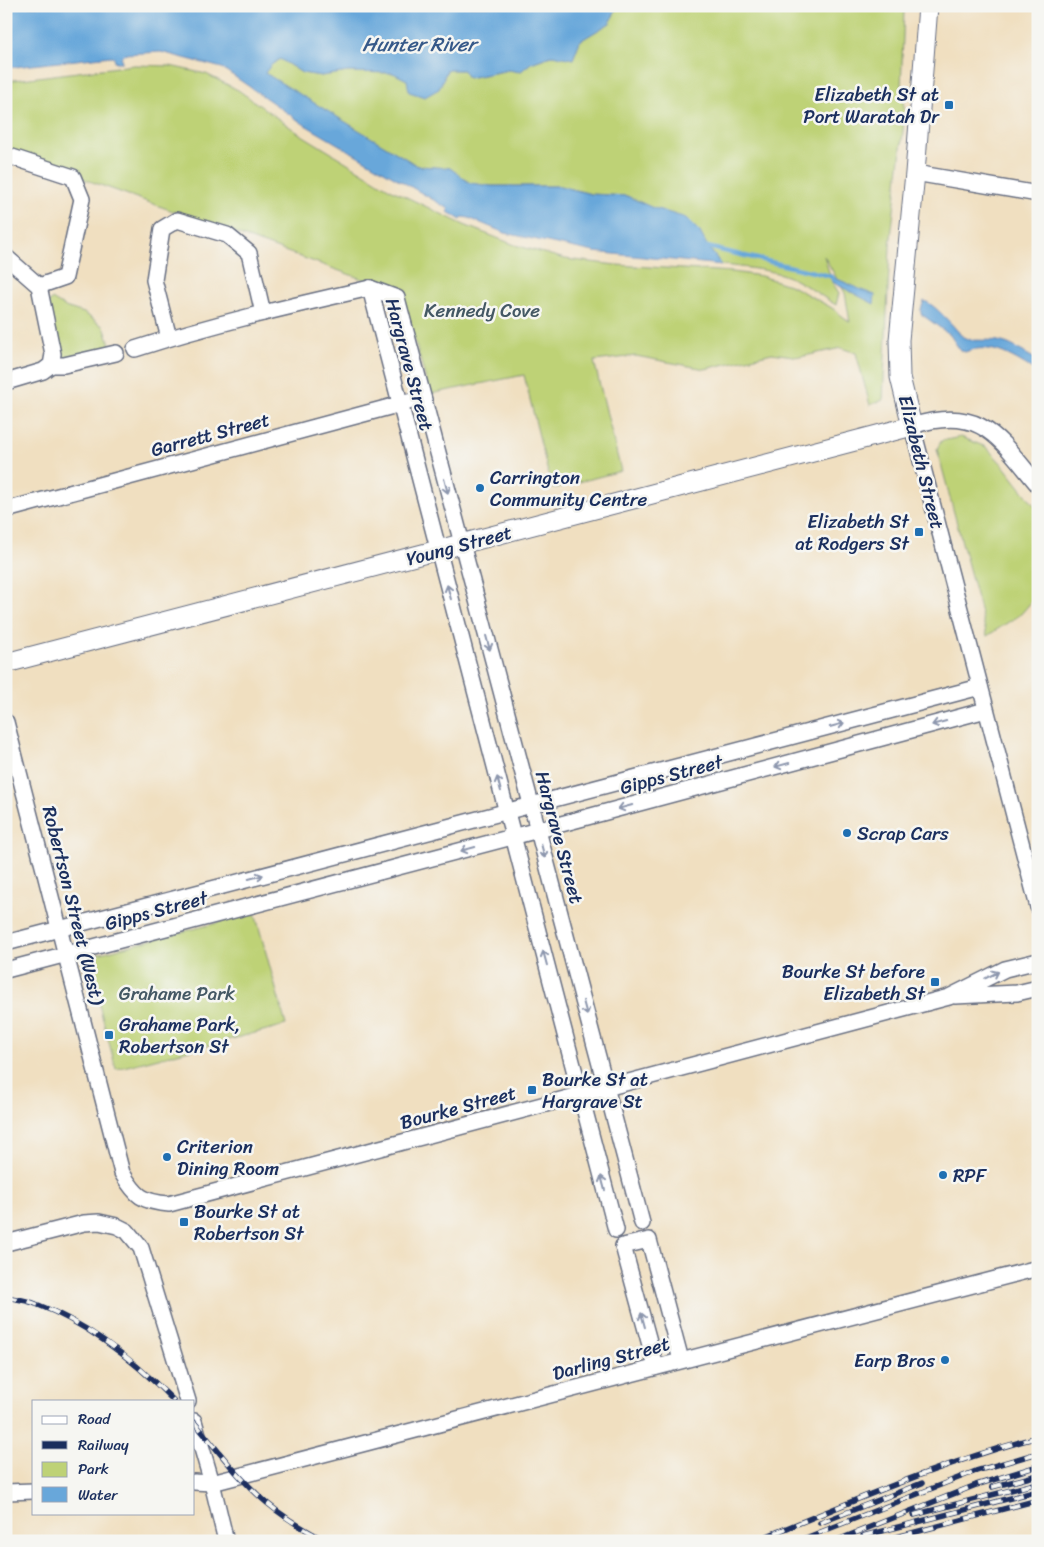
<svg xmlns="http://www.w3.org/2000/svg" width="1044" height="1547" font-family="Sriracha,sans-serif">
<style>
.green{fill:#bed276;stroke:#6c806a}
.water{fill:#68a7da;stroke:#426b9c}
.lines{fill:none;stroke-linecap:round;stroke-linejoin:round}
.stream{stroke:#68a7da;stroke-width:4.5}
.minor-casing{stroke:#666d80;stroke-width:18}
.major-casing{stroke:#666d80;stroke-width:21}
.minor{stroke:#fff;stroke-width:15}
.major{stroke:#fff;stroke-width:19}
.rail-casing{stroke:#1b2f5e;stroke-width:5.5}
.rail{stroke:#f6f6f2;stroke-width:4;stroke-dasharray:11;stroke-linecap:butt}
.oneway{stroke:#8d97ae}
.poi-dot{fill:#1f6fb2;stroke:#f6f6f2;stroke-width:2}
.labels{text-anchor:middle;stroke-width:5;stroke-linejoin:round;paint-order:stroke}
.poi-label{font-size:19px;fill:#1b2f5e;stroke:#f6f6f2;text-anchor:start}
.park-label{font-size:19px;fill:#445864;stroke:#f6f6f2}
.street-label{font-size:19px;fill:#1b2f5e;stroke:#f6f6f2}
.water-label{font-size:20px;font-style:italic;fill:#365989;stroke:#f6f6f2}
</style>
<rect width="100%" height="100%" fill="#f6f6f2"/>
<filter id="ink" filterUnits="userSpaceOnUse"><feTurbulence type="fractalNoise" baseFrequency=".02" numOctaves="2"/><feDisplacementMap in="SourceGraphic" scale="10" xChannelSelector="R" yChannelSelector="G"/><feConvolveMatrix kernelMatrix="1 2 1 2 8 2 1 2 1" color-interpolation-filters="sRGB"/></filter>
<filter id="wash" filterUnits="userSpaceOnUse"><feTurbulence type="fractalNoise" baseFrequency=".0096" numOctaves="4" result="noise"/><feDisplacementMap in="SourceGraphic" scale="20" xChannelSelector="R" yChannelSelector="G"/><feGaussianBlur stdDeviation="1.12" result="paint"/><feColorMatrix in="noise" values="0 0 0 0 0 0 0 0 0 0 0 0 0 0 0 0 0 1.4 0 .05"/><feComposite in="paint" operator="in"/></filter>
<g filter="url(#wash)">
<rect width="100%" height="100%" fill="#f0dfc0"/>
<!-- green -->
<g class="green">
<path d="M620,6H641L645,10L648,6H907L904,10L901,89L905,113L890,246L883,400L870,405L856,353L841,348L800,357L772,353L705,369L636,356L594,361L621,471L552,489L524,375L430,394L401,293L6,151V81L134,65L170,66L206,74L238,90L297,132L390,189L464,225L515,245L565,259L616,265L732,272L761,276L792,286L832,308L850,322L845,293L824,256L832,282L839,293L836,305C818,294 800,280 781,274C762,269 742,267 722,265L708,247L699,232L627,196L591,194L560,186H491L470,183L450,168L418,166L264,73L271,65L280,59L302,73L321,76L348,72L394,73L407,80L439,89L447,70H463L468,78L509,70L520,72L531,63L554,55L573,59L580,41L610,23L616,9Z"/>
<path d="M52,299L65,307L84,313L104,327L112,349L61,359L47,305Z"/>
<path d="M961,437L986,447L1002,464L1038,510V594L1021,614L987,636L937,449L941,441Z"/>
<path d="M255,913L286,1025L116,1069L91,974L90,961L97,954Z"/>
</g>
<!-- water -->
<g class="water">
<path d="M6,6H620L616,9L610,23L580,41L573,59L553,55L531,63L520,72L509,70L468,78L463,70H447L439,89L425,97L409,92L407,80L393,73L348,72L321,76L302,73L280,59L271,65L265,73L418,166L450,168L470,183L491,186H560L591,194L627,196L651,207L686,218L700,232L708,247L722,265L594,252L505,233L469,218L462,217L461,220L448,212L449,209L305,125L222,68L161,52L124,54L121,57L122,62H115L114,58L111,56L6,68Z"/>
<path d="M830,276C846,282 859,290 875,295L874,304L832,282Z"/>
<path d="M924,301C934,303 955,328 963,337C975,343 990,338 1002,342C1015,345 1026,355 1038,360V372C1015,359 993,341 965,352L960,350L950,335L921,314V309Z"/>
</g>
<g class="lines">
<!-- stream -->
<path class="stream" d="M703,246L830,276L833,278"/>
</g>
</g>
<g filter="url(#ink)">
<g class="lines">
<!-- minor casing -->
<g class="minor-casing">
<g id="minor">
<path d="M6,155L73,177L82,199L65,277L39,286"/>
<path d="M915,173L1038,194"/>
<path d="M6,257L39,286L53,354L51,365L43,371L6,382"/>
<path d="M370,288L397,298L642,1223"/>
<path d="M370,288L616,1230"/>
<path d="M169,338L154,280L162,229L177,220L227,235L249,253L263,313"/>
<path d="M135,349C212,324 291,306 370,288"/>
<path d="M51,365H64L116,353"/>
<path d="M1038,485C998,437 981,404 912,426L1038,907"/>
<path d="M6,510L423,398"/>
<path d="M6,722L122,1173C136,1196 142,1202 169,1204L949,997L1005,969L1038,961"/>
<path d="M6,943L980,687"/>
<path d="M6,970L550,827L986,710"/>
<path d="M955,996L1017,993L1038,988"/>
<path d="M6,1243L84,1223L99,1222L117,1226L127,1231L141,1248L188,1401"/>
<path d="M656,1367L623,1246L649,1240L681,1360"/>
<path d="M194,1421L212,1483L226,1541"/>
<path d="M194,1482L212,1483L1038,1268"/>
<path d="M6,1492L34,1491"/>
</g>
</g>
<!-- major casing -->
<g class="major-casing">
<path id="major" d="M6,663L912,426L900,377L899,340L915,173L928,6"/>
</g>
<!-- minor -->
<use href="#minor" class="minor"/>
<!-- major -->
<use href="#major" class="major"/>
<!-- rail casing -->
<g class="rail-casing">
<g id="rail">
<path d="M6,1297C16,1299 27,1300 36,1304C89,1324 134,1360 174,1401"/>
<path d="M194,1422C217,1449 239,1479 267,1503C285,1518 305,1530 326,1541"/>
<path d="M992,1487L1038,1475"/>
<path d="M914,1515L1038,1483"/>
<path d="M820,1523L922,1483"/>
<path d="M863,1536L1038,1491"/>
<path d="M755,1541C847,1504 942,1462 1038,1437"/>
<path d="M798,1541L976,1471L1038,1453"/>
<path d="M835,1541L976,1485L1038,1466"/>
<path d="M881,1541L1038,1500"/>
</g>
</g>
<!-- rail -->
<use href="#rail" class="rail"/>
</g>
<!-- one-way arrows -->
<defs><path id="oneway-shaft" d="M-6 0H5M1.5-3L5.5 0L1.5 3" fill="none" stroke-width="1.6" stroke-linecap="round" stroke-linejoin="round" transform="scale(1.25)"/></defs>
<g class="oneway">
<use href="#oneway-shaft" transform="translate(446 486) rotate(75)"/>
<use href="#oneway-shaft" transform="translate(449 592) rotate(-105)"/>
<use href="#oneway-shaft" transform="translate(488 643) rotate(75)"/>
<use href="#oneway-shaft" transform="translate(939 723) rotate(165)"/>
<use href="#oneway-shaft" transform="translate(837 725) rotate(-15)"/>
<use href="#oneway-shaft" transform="translate(782 765) rotate(165)"/>
<use href="#oneway-shaft" transform="translate(499 784) rotate(-105)"/>
<use href="#oneway-shaft" transform="translate(625 807) rotate(165)"/>
<use href="#oneway-shaft" transform="translate(468 849) rotate(165)"/>
<use href="#oneway-shaft" transform="translate(543 851) rotate(75)"/>
<use href="#oneway-shaft" transform="translate(256 877) rotate(-15)"/>
<use href="#oneway-shaft" transform="translate(545 958) rotate(-105)"/>
<use href="#oneway-shaft" transform="translate(992 975) rotate(-26)"/>
<use href="#oneway-shaft" transform="translate(585 1008) rotate(75)"/>
<use href="#oneway-shaft" transform="translate(603 1183) rotate(-105)"/>
<use href="#oneway-shaft" transform="translate(643 1320) rotate(-105)"/>
</g>
</g>
<!-- markers -->
<g class="poi-dot">
<rect x="944" y="100" width="10" height="10" rx="2.5"/>
<circle cx="480" cy="488" r="5"/>
<rect x="914" y="527" width="10" height="10" rx="2.5"/>
<circle cx="847" cy="833" r="5"/>
<rect x="930" y="977" width="10" height="10" rx="2.5"/>
<rect x="104" y="1030" width="10" height="10" rx="2.5"/>
<rect x="527" y="1085" width="10" height="10" rx="2.5"/>
<circle cx="167" cy="1157" r="5"/>
<circle cx="943" cy="1175" r="5"/>
<rect x="179" y="1217" width="10" height="10" rx="2.5"/>
<circle cx="945" cy="1360" r="5"/>
</g>
<g class="labels">
<!-- poi labels -->
<g class="poi-label">
<text x="939" y="101" text-anchor="end">Elizabeth St at<tspan x="939" dy="22">Port Waratah Dr</tspan></text>
<text x="490" y="484">Carrington<tspan x="490" dy="22">Community Centre</tspan></text>
<text x="909" y="528" text-anchor="end">Elizabeth St<tspan x="909" dy="22">at Rodgers St</tspan></text>
<text x="857" y="840">Scrap Cars</text>
<text x="925" y="978" text-anchor="end">Bourke St before<tspan x="925" dy="22">Elizabeth St</tspan></text>
<text x="119" y="1031">Grahame Park,<tspan x="119" dy="22">Robertson St</tspan></text>
<text x="542" y="1086">Bourke St at<tspan x="542" dy="22">Hargrave St</tspan></text>
<text x="177" y="1153">Criterion<tspan x="177" dy="22">Dining Room</tspan></text>
<text x="953" y="1182">RPF</text>
<text x="194" y="1218">Bourke St at<tspan x="194" dy="22">Robertson St</tspan></text>
<text x="935" y="1367" text-anchor="end">Earp Bros</text>
</g>
<!-- park labels -->
<g class="park-label">
<text x="482" y="317">Kennedy Cove</text>
<text x="177" y="1000">Grahame Park</text>
</g>
<!-- street labels -->
<g class="street-label">
<text transform="translate(410 364) rotate(75)" y="7">Hargrave Street</text>
<text transform="translate(210 434) rotate(-15)" y="7">Garrett Street</text>
<text transform="translate(922 462) rotate(76)" y="7">Elizabeth Street</text>
<text transform="translate(459 545) rotate(-15)" y="7">Young Street</text>
<text transform="translate(671 774) rotate(-15)" y="7">Gipps Street</text>
<text transform="translate(560 837) rotate(75)" y="7">Hargrave Street</text>
<text transform="translate(74 905) rotate(76)" y="7">Robertson Street (West)</text>
<text transform="translate(156 910) rotate(-15)" y="7">Gipps Street</text>
<text transform="translate(458 1107) rotate(-15)" y="7">Bourke Street</text>
<text transform="translate(611 1358) rotate(-15)" y="7">Darling Street</text>
</g>
<!-- water labels -->
<g class="water-label">
<text x="419" y="51">Hunter River</text>
</g>
</g>
<!-- margin -->
<rect width="1044" height="1547" fill="none" stroke="#f6f6f2" stroke-width="25"/>
<!-- legend -->
<rect x="32" y="1400" width="162" height="115" fill="#f6f6f2" stroke="#9ea6b7"/>
<rect x="42" y="1416" width="25" height="8" fill="#ffffff" stroke="#9ea6b7"/>
<text x="78" y="1424" font-size="15" fill="#1b2f5e">Road</text>
<rect x="42" y="1441" width="25" height="8" fill="#1b2f5e" stroke="#9ea6b7"/>
<text x="78" y="1450" font-size="15" fill="#1b2f5e">Railway</text>
<rect x="42" y="1462" width="25" height="15" fill="#bed276" stroke="#9ea6b7"/>
<text x="78" y="1474" font-size="15" fill="#1b2f5e">Park</text>
<rect x="42" y="1487" width="25" height="15" fill="#68a7da" stroke="#9ea6b7"/>
<text x="78" y="1500" font-size="15" fill="#1b2f5e">Water</text>
</svg>
